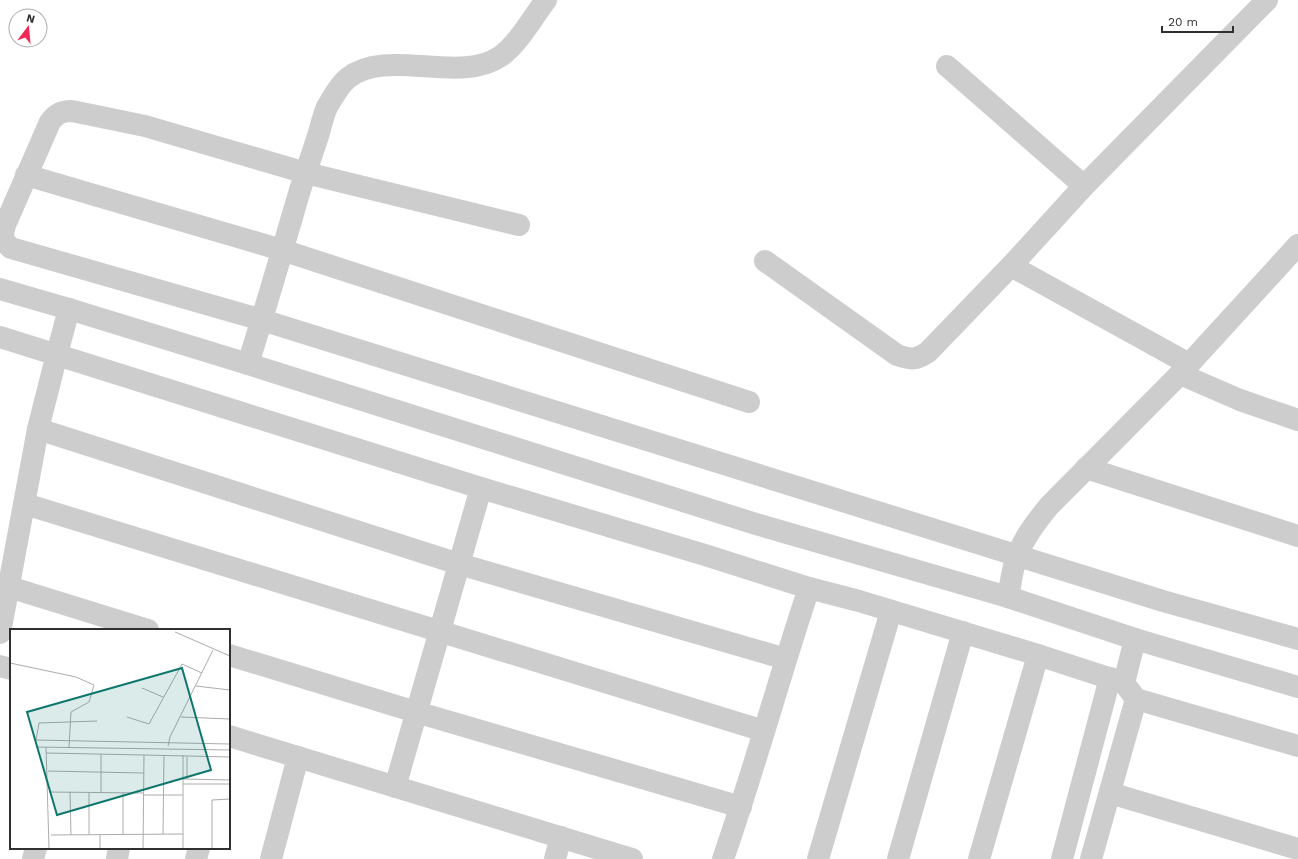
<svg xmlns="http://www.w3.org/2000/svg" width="1298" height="859" font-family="'Work Sans',sans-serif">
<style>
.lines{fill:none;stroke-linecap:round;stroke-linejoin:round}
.minor{stroke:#cdcdcd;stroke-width:22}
.inset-road{fill:none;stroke:#acacac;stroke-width:1}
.view{fill:#0f766e;fill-opacity:0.15;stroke:#0f766e;stroke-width:2}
.inset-edge{fill:none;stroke:#303030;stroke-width:2}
</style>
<rect width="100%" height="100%" fill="#fff"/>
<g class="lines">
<!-- minor -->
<g class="minor">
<path d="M947,66L1084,186"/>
<path d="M26,175L282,250L749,402"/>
<path d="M519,225L306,173L145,126L72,111C61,111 56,114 50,122L5,225C2,237 2,240 11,248L262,320L1163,601L1298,639"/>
<path d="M765,261L897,355C911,360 916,360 928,352L1011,266L1084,186L1267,0"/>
<path d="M1011,266L1189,364"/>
<path d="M0,289L69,309L248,364L756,524L1008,597L1135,639L1298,687"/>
<path d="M0,337L481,488L705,555L809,588"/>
<path d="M248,364C266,307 283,248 300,190C306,172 312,154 318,136C321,126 323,116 327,107C333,97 339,85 348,78C387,47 459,85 501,56C518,44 533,17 546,0"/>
<path d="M1180,374L1240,400L1298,420"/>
<path d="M38,429L459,564L786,659"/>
<path d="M1086,468L1298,536"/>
<path d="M25,504L764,731"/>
<path d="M9,587L148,630"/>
<path d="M1008,597C1011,583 1012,567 1018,554C1025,536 1037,521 1049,506L1180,374L1298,245"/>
<path d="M0,633L38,429L57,354L69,309"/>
<path d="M229,655L416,712L741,807"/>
<path d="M0,666L11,669"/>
<path d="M1124,683L1135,639"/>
<path d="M229,736L632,859"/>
<path d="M395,787L481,488"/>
<path d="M1110,793L1298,849"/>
<path d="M33,859L36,848"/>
<path d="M117,859L119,848"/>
<path d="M196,859L199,848"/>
<path d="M271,859L298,757"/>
<path d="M555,859L561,837"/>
<path d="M723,859C754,770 779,678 809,588L859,601L1038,655L1124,683L1136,699L1298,746"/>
<path d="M818,859L891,611"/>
<path d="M898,859L963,632"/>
<path d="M979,859L1038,655"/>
<path d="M1062,859L1110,678"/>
<path d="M1091,859L1136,699"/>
</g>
</g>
<!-- overview -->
<g transform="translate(10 629)">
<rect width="220" height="220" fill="#fff"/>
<path class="inset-road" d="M165,3L220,27M0,34L66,48L84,56L79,73L61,83L59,118M186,57L220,61M132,59L153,68M117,88L139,95L172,35L192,44M171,88L220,90M87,92L29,94L26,111L220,115M158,117L160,108L203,21M26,118L220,121M36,118L39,219M36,124L134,126M177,128V150M38,142L133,144M173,150L220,151M173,155H220M39,163L133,164M60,163L61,206M79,163V205M91,163V125M113,164V205M133,166H173M153,205L154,126M41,206L173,205M90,219V206M133,219L134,126L220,128M173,219V126M202,219V171L220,170"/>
<path class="view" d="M172,39L201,141L47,186L17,83Z"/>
<rect width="220" height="220" class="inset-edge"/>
</g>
<!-- north arrow -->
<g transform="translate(28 28) rotate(16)"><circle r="19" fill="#ffffff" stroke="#acacac"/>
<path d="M0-3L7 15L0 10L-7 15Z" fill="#f32755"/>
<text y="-6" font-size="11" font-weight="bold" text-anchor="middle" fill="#303030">N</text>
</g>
<!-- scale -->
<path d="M1162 26v6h71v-6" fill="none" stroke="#303030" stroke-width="2"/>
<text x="1168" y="26" font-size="12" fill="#303030" stroke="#ffffff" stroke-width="3" paint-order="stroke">20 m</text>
</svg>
